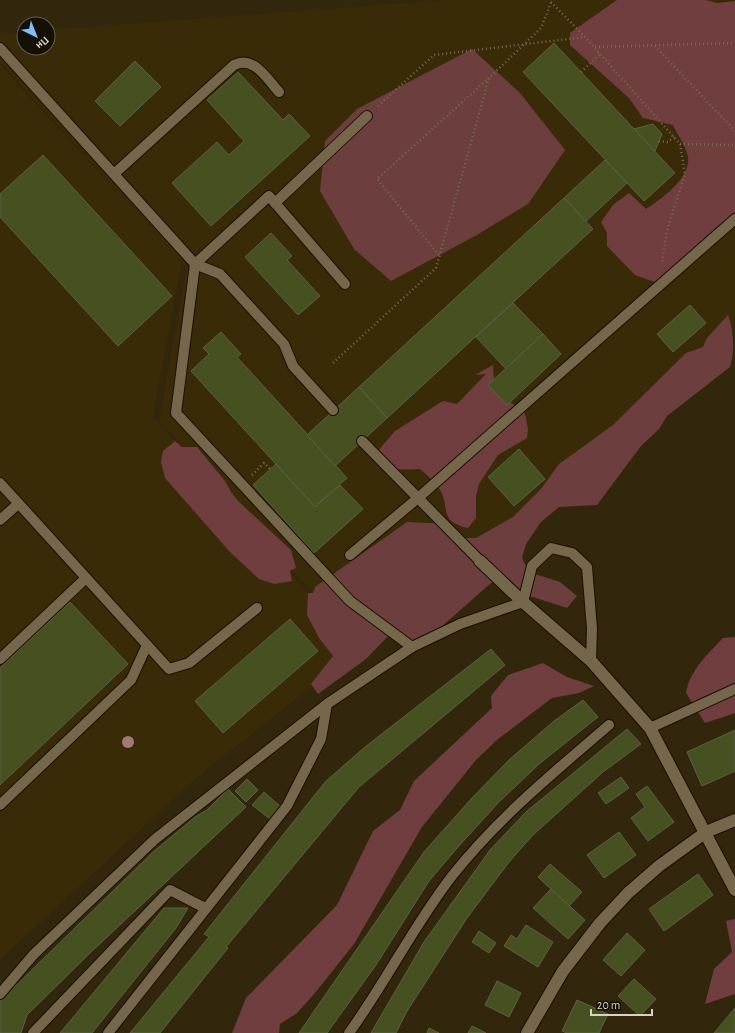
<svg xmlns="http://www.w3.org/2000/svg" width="735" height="1033" font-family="'Alegreya Sans',sans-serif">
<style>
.built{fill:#3a2b08}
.green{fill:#6d3e3e}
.forest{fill:#703e3f}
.building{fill:#475020;stroke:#5b6145}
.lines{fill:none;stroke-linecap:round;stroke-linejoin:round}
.lane-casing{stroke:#1a0f00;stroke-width:12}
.street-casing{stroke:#1a0f00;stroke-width:14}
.path{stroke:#756b55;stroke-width:2.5;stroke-dasharray:1 3;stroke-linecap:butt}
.lane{stroke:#74674b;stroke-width:10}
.street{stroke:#74674b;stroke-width:12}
.tree{fill:#9f7c71}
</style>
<rect width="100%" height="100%" fill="#32260c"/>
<!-- built -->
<path class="built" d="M447,0H735V326L366,652L159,421L187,267L182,261L153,416L358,650L195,779L0,960V65L157,234L0,62V34L24,32V48H48V30Z"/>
<!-- green -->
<g class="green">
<path d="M472,49L520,93L565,150L528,204L475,236L391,281L354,249L320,191L325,141L357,109Z"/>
<path d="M728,315C734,331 735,352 730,367L667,416L659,429L641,446L597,505L559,507L541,522L526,544L522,558L529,572L560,582L577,596L567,608L520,593L499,576L432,635L413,641L393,631L366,659L318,694L311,684L333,656L319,638L307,615L308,593H313L315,587L407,522L447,524L464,538H476L513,517L541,489L559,464L613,425L686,353L703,347L707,338Z"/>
</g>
<!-- forest -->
<g class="forest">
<path d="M617,0H706L717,3L735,1V227L671,280L655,282L635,275L607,246V233L601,222L613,205L629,193L646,209C662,199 695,175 687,153C684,143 677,134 673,125L643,118L629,98L570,45V33Z"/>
<path d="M493,365L494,381L509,401L525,414L528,429L527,438L498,455L479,484L476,496V518L468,528C437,521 451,507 440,490C435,482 427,475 420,469C396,470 393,472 377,452L395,431L443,401L457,404L486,374L475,375Z"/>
<path d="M175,441L182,447H197L225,481L231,492L238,501L291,550L296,568L290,571L292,581L274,584L259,579L230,552L165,478L161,462L163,451Z"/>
<path d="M735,637V713L705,723L686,693C690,670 707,655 723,638Z"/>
<path d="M543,663L567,677L594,686L579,693L552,698L498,739L476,760L422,827L354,944L315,993L297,1013L280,1024L279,1033H232L246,998L337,905L373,831L400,810L414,781L492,708L491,696L508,675Z"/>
<path d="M735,919V994L705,1004L714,969L732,952L726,921Z"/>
</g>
<!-- building -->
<g class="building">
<path d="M554,43L675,173L644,201L523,72Z"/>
<path d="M135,61L161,87L120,126L95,101Z"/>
<path d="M238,72L283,120L289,114L310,136L211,226L172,183L217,142L229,155L244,141L207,100Z"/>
<path d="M653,124L662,134L655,151L634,129Z"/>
<path d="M43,155L172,296L118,346L0,217V194Z"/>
<path d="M605,160L627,183L585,222L564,198Z"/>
<path d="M564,198L593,229L387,418L359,387Z"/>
<path d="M271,233L292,256L287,260L320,296L298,315L245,257Z"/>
<path d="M513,303L543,334L506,369L476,337Z"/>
<path d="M690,305L706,323L673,352L657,334Z"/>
<path d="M221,332L241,354L237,357L347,478L315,507L191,371L209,354L203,348Z"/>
<path d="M543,334L561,354L507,405L488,385Z"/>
<path d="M359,387L387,418L335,466L307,435Z"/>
<path d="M519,449L545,479L514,506L488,477Z"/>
<path d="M276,464L315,507L340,485L363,509L314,553L253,485Z"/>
<path d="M70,602L128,664L0,785V668Z"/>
<path d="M290,619L318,651L223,733L195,701Z"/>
<path d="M491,649L505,665L359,787L226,947L228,948L160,1033H130L209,937L204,934L326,781L365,747Z"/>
<path d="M583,700L598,717L539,764L498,803L458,847L429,881L376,965L327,1033H299L424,852L471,799L509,760L554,721Z"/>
<path d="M627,729L641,744L603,772L533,835L509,862L467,918L407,1011L396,1033H371L424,942L490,850L526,812Z"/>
<path d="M735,730V771L702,786L687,752Z"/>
<path d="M621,777L629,788L606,804L598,793Z"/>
<path d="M247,779L258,790L246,802L235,791Z"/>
<path d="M647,786L674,822L648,841L631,818L645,807L636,794Z"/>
<path d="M228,789L246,807L90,953L27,1015L21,1033H0V1001L153,852L195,817L207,810Z"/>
<path d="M264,792L281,807L270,819L252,805Z"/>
<path d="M619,832L636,855L604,878L587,855Z"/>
<path d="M550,864L582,892L569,906L538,877Z"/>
<path d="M698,874L713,895L664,931L649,909Z"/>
<path d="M551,889L585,920L568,939L533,908Z"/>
<path d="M164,908H188L176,928L92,1033H60Z"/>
<path d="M526,925L553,942L538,967L504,946L511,935L517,939Z"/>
<path d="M479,931L496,943L489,953L472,942Z"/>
<path d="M627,933L645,950L621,976L603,960Z"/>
<path d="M634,979L656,999L640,1016L618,996Z"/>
<path d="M497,981L521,993L509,1017L485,1005Z"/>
<path d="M577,1000L608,1014L599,1033H567L562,1031Z"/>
<path d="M735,1008V1033H714Z"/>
<path d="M472,1026L486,1033H468Z"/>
<path d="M429,1028L439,1033H427Z"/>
</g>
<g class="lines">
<!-- lane casing -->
<g class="lane-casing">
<g id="lane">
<path d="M0,48L195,264L220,274L284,344L293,366L333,410"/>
<path d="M114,174L234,65C254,55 267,79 279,92"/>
<path d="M275,203L367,116"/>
<path d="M345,284L269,196L195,264L176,413L350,601L412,647"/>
<path d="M362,441L480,561"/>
<path d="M0,483L169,669L189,663L257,608"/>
<path d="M0,520L18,504"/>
<path d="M350,555L418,498L735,219"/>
<path d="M0,659L86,578"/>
<path d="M650,728L735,689"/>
<path d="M0,805L131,680L147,645"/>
<path d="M0,994L34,954L154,840L327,704L412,647L460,624L523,602L532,566L551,548L572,553L587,567L592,629L591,661"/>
<path d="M33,1033L170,890L205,908"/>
<path d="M108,1033L287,806L321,739L327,704"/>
<path d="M349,1033C386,982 414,925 452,876C498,818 553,773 609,725"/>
</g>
</g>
<!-- street casing -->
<g class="street-casing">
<g id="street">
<path d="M480,561L523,602L591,661L650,728L735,890"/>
<path d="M527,1033L563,971L600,923L628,893L659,866L706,832L735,820"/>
</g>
</g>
<!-- path -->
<g class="path">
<path d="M551,2L585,37L680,144L685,174L667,230L662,262"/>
<path d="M655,46L735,131"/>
<path d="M595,47L735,43"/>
<path d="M581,72L600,54"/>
<path d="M378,106L434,55L585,37"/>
<path d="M659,141L668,142L674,137"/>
<path d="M680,144L735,145"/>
<path d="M439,255L377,179L489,78"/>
<path d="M333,363L436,268L489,78L541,28L552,0"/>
<path d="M252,475L264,463L270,469"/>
</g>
<!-- lane -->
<use href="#lane" class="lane"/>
<!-- street -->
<use href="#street" class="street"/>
</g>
<!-- trees -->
<circle class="tree" cx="128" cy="742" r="6"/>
<!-- north arrow -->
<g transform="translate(36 36) rotate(137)"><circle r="19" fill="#151006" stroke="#635e52"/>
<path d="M0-3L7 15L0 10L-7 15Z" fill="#80bdfa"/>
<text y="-6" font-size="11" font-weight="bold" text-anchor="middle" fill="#d9d2c3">Пн</text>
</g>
<!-- scale -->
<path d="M591 1009v6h61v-6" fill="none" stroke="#d9d2c3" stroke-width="2"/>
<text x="597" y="1009" font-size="12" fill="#d9d2c3" stroke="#151006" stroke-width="3" paint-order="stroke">20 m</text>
</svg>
